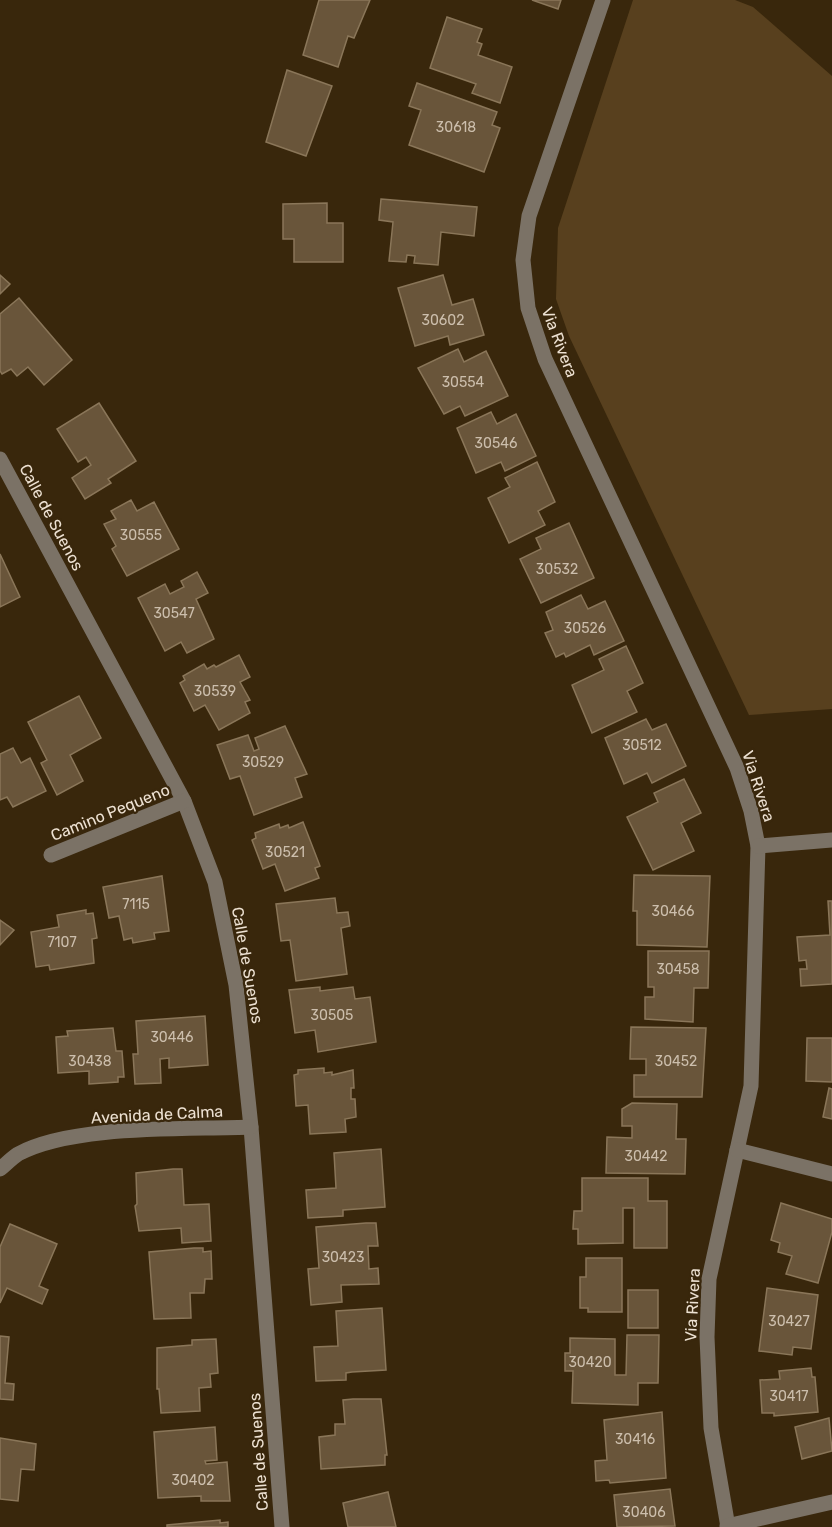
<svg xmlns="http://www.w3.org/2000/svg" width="832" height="1527" font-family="Rubik,sans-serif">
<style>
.green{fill:#58401e}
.building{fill:#69553a;stroke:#8a7659;stroke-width:1.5}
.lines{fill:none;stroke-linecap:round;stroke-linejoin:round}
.minor{stroke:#7b7266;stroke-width:15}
.labels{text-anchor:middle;stroke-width:4.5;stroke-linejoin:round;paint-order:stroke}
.number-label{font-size:14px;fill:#ccbeac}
.street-label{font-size:16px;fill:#ede1d2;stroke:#39270c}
</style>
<rect width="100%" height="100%" fill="#39270c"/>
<!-- green -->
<path class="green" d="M633,0H735L753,7L832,76V709L749,715L569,336L556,299L558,228Z"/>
<!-- building -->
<g class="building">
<path d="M319,0H370L354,38L348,36L338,67L303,55Z"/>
<path d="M532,0H561L558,9Z"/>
<path d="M447,17L482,29L477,42L482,44L478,55L512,67L500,103L472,93L476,84L430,68Z"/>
<path d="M287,70L332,86L306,156L266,142Z"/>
<path d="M417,83L497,112L492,125L500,128L484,172L409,145L421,110L409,106Z"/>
<path d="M381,199L477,207L474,236L441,232L438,265L414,263L415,256L407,255L406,262L389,261L393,222L379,220Z"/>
<path d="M327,203V223H343V262H294V239H283V204Z"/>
<path d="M0,275L10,284L0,294Z"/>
<path d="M443,275L452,305L473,299L484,335L450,345L448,336L415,346L398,288Z"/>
<path d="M19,298L72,360L44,385L28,367L17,376L11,369L2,374L0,371V314Z"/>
<path d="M458,349L464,362L486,351L508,396L465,416L460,406L444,414L418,368Z"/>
<path d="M99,403L136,461L108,479L111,483L85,499L72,478L91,465L86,457L78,462L57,429Z"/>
<path d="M491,412L497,424L516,414L536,456L505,471L501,462L476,473L457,428Z"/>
<path d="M537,462L555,502L538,511L545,525L509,543L488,498L510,487L505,478Z"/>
<path d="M131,500L137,511L154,502L179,549L127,576L112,549L116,546L104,524L116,519L111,511Z"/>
<path d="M569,523L594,578L541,603L520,559L541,549L536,538Z"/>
<path d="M0,554L20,597L0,607Z"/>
<path d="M197,572L208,593L196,599L214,639L187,653L181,642L165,651L138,598L165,584L170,594L184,587L181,581Z"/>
<path d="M581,595L588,609L605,601L624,641L594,655L590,645L566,657L564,653L556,657L545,633L553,630L546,612Z"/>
<path d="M626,646L643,683L627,691L637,712L592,733L572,685L604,670L599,659Z"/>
<path d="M239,655L250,677L240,682L250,700L245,702L250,713L219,730L205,705L194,711L180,683L185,680L183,676L204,664L207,669L214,665L216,667Z"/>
<path d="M79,696L101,738L70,755L83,781L57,795L41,763L47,760L28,722Z"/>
<path d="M646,719L652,730L666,724L686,766L652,783L647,773L624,784L605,738Z"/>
<path d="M285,726L307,774L295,778L302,797L254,815L240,776L230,779L217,745L248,735L254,751L259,749L255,738Z"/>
<path d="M13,748L21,763L30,758L46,791L13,807L7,797L0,800V754Z"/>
<path d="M684,779L701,813L681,823L694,851L653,870L627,817L658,802L654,793Z"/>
<path d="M303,822L320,866L315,868L319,878L285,891L275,864L263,869L252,840L256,838L255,833L279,824L280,828L288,825L289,828Z"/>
<path d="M634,875L710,876L707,947L637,945V911H633Z"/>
<path d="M162,876L169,931L154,933L155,939L133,943L132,938L124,940L119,916L109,918L103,887Z"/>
<path d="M335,898L337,913L348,912L350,926L341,928L347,974L296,981L290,940L281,941L276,904Z"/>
<path d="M828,901H832V984L801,986L800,969H807L806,960L799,961L797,937L830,935Z"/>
<path d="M86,910V914L93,913L97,938L92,939L94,963L50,970L49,965L36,967L31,932L59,927L57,915Z"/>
<path d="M0,920L14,930L0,945Z"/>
<path d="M648,951H709L708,988H694L693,1022L645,1019V997H654V987H648Z"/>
<path d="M320,987V991L353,987L355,999L370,997L376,1042L318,1052L315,1030L295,1033L289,990Z"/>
<path d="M205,1016L208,1065L169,1068V1058L160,1059L161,1083L135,1084L133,1054H138L136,1021Z"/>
<path d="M631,1027L706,1028L702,1097H634V1075H646V1059H630Z"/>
<path d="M113,1028L116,1051H122L124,1077H118V1082L89,1084V1071L58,1073L56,1037L68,1036L67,1031Z"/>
<path d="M807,1038H832V1082L806,1081Z"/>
<path d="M324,1068V1073L332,1072V1075L353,1070L354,1088H351V1099H355L356,1117L345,1119L346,1132L310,1134L308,1105L296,1106L294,1075L298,1074V1070Z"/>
<path d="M829,1088L832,1089V1119L823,1117Z"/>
<path d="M632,1103L677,1104L676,1139H686L685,1174L606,1173L607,1137L632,1138V1126H622V1109Z"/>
<path d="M381,1149L385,1207L343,1210V1216L308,1218L306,1190L336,1188L334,1153Z"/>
<path d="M173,1169H182L184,1205L209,1204L211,1241L182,1243L181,1228L139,1231L135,1206L137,1204L136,1173Z"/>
<path d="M582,1178H648V1201H667V1248H634V1208H623V1243L578,1244V1229H573L574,1211H582Z"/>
<path d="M781,1203L832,1219V1232L818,1283L786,1274L792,1256L778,1252L780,1243L771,1240Z"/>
<path d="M366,1223H376L378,1246H368L369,1269L378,1268L379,1284L341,1285L342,1302L311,1305L308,1269L319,1268L316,1227Z"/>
<path d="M10,1224L57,1244L39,1286L48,1290L42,1304L7,1288L0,1303V1247Z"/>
<path d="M194,1248H203V1252L211,1251L212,1279H205L204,1293H190L191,1318L154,1319L149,1252Z"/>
<path d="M586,1258H622V1312H588V1308H580V1277H586Z"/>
<path d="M767,1288L818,1295L811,1349L793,1347L792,1355L759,1351Z"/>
<rect x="628" y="1290" width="30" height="38"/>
<path d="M382,1308L386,1370L352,1372L346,1373V1380L316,1381L314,1347L338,1346L336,1311Z"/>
<path d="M627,1335H659L658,1383H638V1405L572,1403L573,1371H565V1353H570V1338L615,1339V1375H626Z"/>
<path d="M0,1336L9,1337L5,1383L14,1384L13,1400L0,1399Z"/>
<path d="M216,1339L218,1373L210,1374L211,1387L199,1388L200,1411L161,1413L159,1389H157V1348L192,1345V1340Z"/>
<path d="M811,1368L812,1377H815L818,1412L774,1416V1413H762L760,1380L780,1379L779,1371Z"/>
<path d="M353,1399H381L387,1455H385V1465L321,1469L319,1437L335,1435V1424H345L343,1400Z"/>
<path d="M662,1412L666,1478L610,1483L609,1480L596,1481L595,1461L607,1460L604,1420Z"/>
<path d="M829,1418L832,1451L802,1459L795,1427Z"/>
<path d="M215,1427L217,1460L205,1461L206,1464L227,1462L230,1501H201V1496L158,1498L154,1432Z"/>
<path d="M0,1438L36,1444L34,1470L21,1469L18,1501L0,1499Z"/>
<path d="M670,1489L675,1526L617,1527L614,1495Z"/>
<path d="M388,1492L396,1527H348L343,1503Z"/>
<path d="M220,1520V1523L228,1522V1527H167V1525Z"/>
</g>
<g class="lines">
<!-- minor -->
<g class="minor">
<path d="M603,0L529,216L523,260L528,308L545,359L737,768L751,811L758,846L751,1086L709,1279L707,1337L711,1428L728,1527"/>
<path d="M0,459L184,801L215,882L236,985L251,1127L282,1527"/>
<path d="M758,846L832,840"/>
<path d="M51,855L184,801"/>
<path d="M737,1150L832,1174"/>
<path d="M0,1169C6,1164 12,1158 18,1154C74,1124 187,1130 251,1127"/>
<path d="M727,1526L832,1502"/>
</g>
</g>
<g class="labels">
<!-- number labels -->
<g class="number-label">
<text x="456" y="132">30618</text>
<text x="443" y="325">30602</text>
<text x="463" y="387">30554</text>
<text x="496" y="448">30546</text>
<text x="141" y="540">30555</text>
<text x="557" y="574">30532</text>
<text x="174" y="618">30547</text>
<text x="585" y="633">30526</text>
<text x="215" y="696">30539</text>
<text x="642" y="750">30512</text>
<text x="263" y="767">30529</text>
<text x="285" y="857">30521</text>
<text x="136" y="909">7115</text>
<text x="673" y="916">30466</text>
<text x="62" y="947">7107</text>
<text x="678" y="974">30458</text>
<text x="332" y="1020">30505</text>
<text x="172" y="1042">30446</text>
<text x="90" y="1066">30438</text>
<text x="676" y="1066">30452</text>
<text x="646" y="1161">30442</text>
<text x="343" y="1262">30423</text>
<text x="789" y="1326">30427</text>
<text x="590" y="1367">30420</text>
<text x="789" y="1401">30417</text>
<text x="635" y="1444">30416</text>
<text x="193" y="1485">30402</text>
<text x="644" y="1517">30406</text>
</g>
<!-- street labels -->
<g class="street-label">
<text transform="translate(560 342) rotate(69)" y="6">Via Rivera</text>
<text transform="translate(52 517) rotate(62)" y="6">Calle de Suenos</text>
<text transform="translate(759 786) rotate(72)" y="6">Via Rivera</text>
<text transform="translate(110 812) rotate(-22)" y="6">Camino Pequeno</text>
<text transform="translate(248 965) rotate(80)" y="6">Calle de Suenos</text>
<text transform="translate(157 1114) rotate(-3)" y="6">Avenida de Calma</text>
<text transform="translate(692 1305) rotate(-87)" y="6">Via Rivera</text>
<text transform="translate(258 1452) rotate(-94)" y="6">Calle de Suenos</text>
</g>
</g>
</svg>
